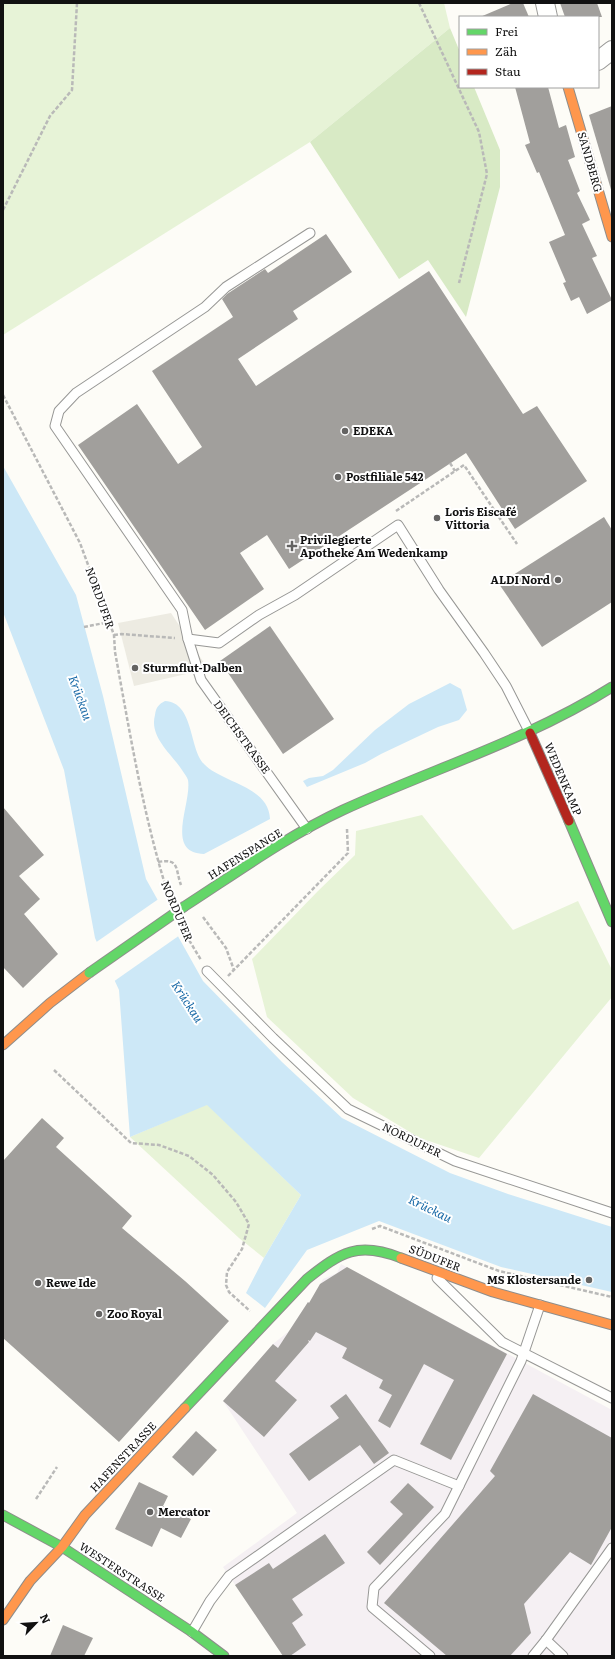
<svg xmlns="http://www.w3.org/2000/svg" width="615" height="1659" font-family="Literata,serif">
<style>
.industrial{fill:#f5f0f3}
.green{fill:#e7f3d7}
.forest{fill:#d8eac5}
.plaza{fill:#edebe2}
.water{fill:#cde8f7}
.pier{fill:#fdfcf7}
.building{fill:#a19f9c}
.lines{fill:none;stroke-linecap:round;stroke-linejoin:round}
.lane-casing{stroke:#979795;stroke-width:11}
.street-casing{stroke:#979795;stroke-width:20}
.fast-casing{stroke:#8e8d8b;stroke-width:11}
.slow-casing{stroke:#8e8d8b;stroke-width:11}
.jam-casing{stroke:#8e8d8b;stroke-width:11}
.path{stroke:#b9b9b8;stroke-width:2.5;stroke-dasharray:4 2;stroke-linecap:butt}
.lane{stroke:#fffffe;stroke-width:9}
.street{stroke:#fffffe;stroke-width:18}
.fast{stroke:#63d668;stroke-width:9}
.slow{stroke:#ff974d;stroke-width:9}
.jam{stroke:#b3261e;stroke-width:9}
.fast-bridge-casing{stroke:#8e8d8b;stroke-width:11;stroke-linecap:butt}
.fast-bridge{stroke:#63d668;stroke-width:9}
.poi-dot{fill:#646362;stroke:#fff;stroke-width:1.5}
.labels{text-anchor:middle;stroke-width:4;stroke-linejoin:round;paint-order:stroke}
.street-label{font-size:11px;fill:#111;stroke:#fff}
.poi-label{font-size:11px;font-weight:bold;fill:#111;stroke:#fff;text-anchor:start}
.water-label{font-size:12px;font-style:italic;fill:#1768a6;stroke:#fff}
</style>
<rect width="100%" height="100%" fill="#fdfcf7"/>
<!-- industrial -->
<path class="industrial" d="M341,1264L612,1410V1656H283L223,1567L297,1513L223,1401L273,1344L289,1331L308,1302L310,1303L323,1279L337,1273Z"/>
<!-- green -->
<g class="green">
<path d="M3,3H444L450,28L310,142L3,335Z"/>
<path d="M422,815L513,930L578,901L612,970V997L479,1158L420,1138L353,1098L267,1017L252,959L318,891L355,855L356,831Z"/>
<path d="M207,1104L301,1195L264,1258L239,1238L130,1137Z"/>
</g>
<!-- forest -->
<path class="forest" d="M450,28L460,52V87H474L500,150V187L466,317L428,260L399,279L310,142Z"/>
<!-- plaza -->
<path class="plaza" d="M171,613L208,669L134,686L118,623Z"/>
<!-- water -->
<g class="water">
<path d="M3,466L76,595L103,696L146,879L203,981L282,1062L342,1118L450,1173L508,1194L612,1227V1292L501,1267L379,1221L307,1250L265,1308L246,1293L264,1258L301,1195L207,1105L130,1137L119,990L95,938L64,770L3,612Z"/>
<path d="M450,683L461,689L467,710L459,720L438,727L381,754L365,763L307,787L303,781L309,778L323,776L333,770L375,730L409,704Z"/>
<path d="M165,701C194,702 189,749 204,764C222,783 269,786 270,819L204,854C164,853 192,803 188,780C187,777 184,773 182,770C171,753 149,737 155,715C156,707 159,704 165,701Z"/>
</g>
<!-- pier -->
<path class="pier" d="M160,898L180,935L113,982L95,943Z"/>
<!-- building -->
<g class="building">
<path d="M513,3H523L529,17H480Z"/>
<path d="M560,3H597L602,17H565Z"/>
<path d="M515,87H548L559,128L566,125L575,157L568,160L580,191L577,193L590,220L582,224L597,256L592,258L612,300L587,314L579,297L571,301L563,283L566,282L549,242L565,235L539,172L537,173L525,145L530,143Z"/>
<path d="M612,106V193L589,115Z"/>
<path d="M326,234L352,272L293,311L298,319L238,359L256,386L429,271L523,414L537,406L587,481L515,529L466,453L289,569L267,535L240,553L264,589L205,630L78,445L137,404L178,464L202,447L152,371L233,317L222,299L227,294L265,269L268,273Z"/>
<path d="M604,517L612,530V602L542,647L499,584Z"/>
<path d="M270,626L334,719L283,754L220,661Z"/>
<path d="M3,807L44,855L19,876L40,899L24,914L58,954L23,988L3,967Z"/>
<path d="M42,1118L64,1138L56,1147L132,1216L122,1228L185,1281L229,1321L119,1442L3,1338V1161Z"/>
<path d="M347,1267L507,1354L451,1460L420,1444L454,1380L424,1364L390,1428L378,1421L392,1395L379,1388L383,1380L342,1358L347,1348L316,1332L310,1341L308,1340L309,1342L275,1381L297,1400L264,1437L223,1401L273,1344L278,1348L308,1302L309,1303L320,1284Z"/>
<path d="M346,1394L389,1453L374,1464L360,1445L309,1481L289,1454L339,1418L330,1406Z"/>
<path d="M533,1394L612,1438V1527L591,1565L570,1552L524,1604L531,1633L510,1656H447L384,1603L495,1476L490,1471Z"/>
<path d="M196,1431L217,1450L193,1476L172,1457Z"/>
<path d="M139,1482L168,1496L163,1506L191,1519L181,1538L161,1528L152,1547L115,1529Z"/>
<path d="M408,1483L434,1507L380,1565L367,1552L403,1514L390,1502Z"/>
<path d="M325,1534L345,1563L292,1599L303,1615L292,1623L306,1645L290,1656H283L235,1585L269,1563L273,1569Z"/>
<path d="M63,1625L93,1638L84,1656H50Z"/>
</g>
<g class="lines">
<!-- lane casing -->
<g class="lane-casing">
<g id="lane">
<path d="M188,639L219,643L259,615L295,595L398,525L439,590L484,653L506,686L530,733"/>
<path d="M307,829L201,680L188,639L182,610L55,426L59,411L76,393L205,307L226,287L310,233"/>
<path d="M207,971L273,1038L348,1109L455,1161L612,1213"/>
<path d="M437,1278L502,1342L612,1398"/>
<path d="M192,1632L210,1601L229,1576L394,1460L459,1486"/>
<path d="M546,1640L563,1656"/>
<path d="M430,1656L372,1607L374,1588L445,1514L521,1361L540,1305"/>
<path d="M533,1656L546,1640L612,1548"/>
</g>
</g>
<!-- street casing -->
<g class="street-casing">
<g id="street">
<path d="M545,3L548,17"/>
<path d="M598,61L612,50"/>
</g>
</g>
<!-- fast casing -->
<g class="fast-casing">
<g id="fast">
<path d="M569,821L612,922"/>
<path d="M185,906C236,873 287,836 343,810C432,769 528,740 612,687"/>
<path d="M185,1408L307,1279C341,1252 358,1241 401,1258"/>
<path d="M3,1515L62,1547L192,1632L224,1656"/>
</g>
</g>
<!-- slow casing -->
<g class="slow-casing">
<g id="slow">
<path d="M568,87L612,237"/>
<path d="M3,1045L50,1003L89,973"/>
<path d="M401,1258L493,1292L612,1325"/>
<path d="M3,1620L30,1581L62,1547L85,1515L185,1408"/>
</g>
</g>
<!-- jam casing -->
<g class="jam-casing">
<path id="jam" d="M530,733L569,821"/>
</g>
<!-- path -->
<g class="path">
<path d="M419,3L479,132L487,174L459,283"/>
<path d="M3,210L50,116L72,90L77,3"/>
<path d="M3,395L80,543L114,635L115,652C130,733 143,815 168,894"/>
<path d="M450,463L455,471"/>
<path d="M396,511L464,465L517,544"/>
<path d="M319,550L325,559"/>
<path d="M84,627L109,622"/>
<path d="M114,635L121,634L175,638"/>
<path d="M158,862C180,858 175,869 181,885"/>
<path d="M203,917L226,948L234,970"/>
<path d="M183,930L201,960"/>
<path d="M228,976L348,853L347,829"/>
<path d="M54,1070L131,1143L159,1145L189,1156L213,1175L236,1202L249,1224L242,1249L227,1272L226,1285L229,1292L250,1311"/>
<path d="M372,1229L380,1226L499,1271L612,1297"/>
<path d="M36,1499L57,1467"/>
</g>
<!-- lane -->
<use href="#lane" class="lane"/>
<!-- street -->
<use href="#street" class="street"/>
<!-- fast -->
<use href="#fast" class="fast"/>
<!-- slow -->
<use href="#slow" class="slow"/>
<!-- jam -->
<use href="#jam" class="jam"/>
<!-- fast-bridge casing -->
<g class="fast-bridge-casing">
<path id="fast-bridge" d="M89,973L185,906"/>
</g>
<!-- fast-bridge -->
<use href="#fast-bridge" class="fast-bridge"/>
</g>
<!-- markers -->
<g class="poi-dot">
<circle cx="345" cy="431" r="4"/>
<circle cx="338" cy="477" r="4"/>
<circle cx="437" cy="518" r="4"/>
<path d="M290 540h4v4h4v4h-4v4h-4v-4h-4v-4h4z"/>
<circle cx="558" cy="580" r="4"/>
<circle cx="135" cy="668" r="4"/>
<circle cx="589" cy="1280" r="4"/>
<circle cx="38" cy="1283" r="4"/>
<circle cx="99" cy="1314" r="4"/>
<circle cx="150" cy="1512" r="4"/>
</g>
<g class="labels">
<!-- street labels -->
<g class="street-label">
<text transform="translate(590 162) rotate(74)" y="4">SANDBERG</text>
<text transform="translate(100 598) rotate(70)" y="4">NORDUFER</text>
<text transform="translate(242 737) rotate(54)" y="4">DEICHSTRASSE</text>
<text transform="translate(563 779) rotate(67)" y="4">WEDENKAMP</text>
<text transform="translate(245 854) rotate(-32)" y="4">HAFENSPANGE</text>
<text transform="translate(177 911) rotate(67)" y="4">NORDUFER</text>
<text transform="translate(412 1140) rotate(26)" y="4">NORDUFER</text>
<text transform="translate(435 1258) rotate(21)" y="4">SÜDUFER</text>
<text transform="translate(123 1457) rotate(-47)" y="4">HAFENSTRASSE</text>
<text transform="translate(122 1572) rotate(33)" y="4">WESTERSTRASSE</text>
</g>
<!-- poi labels -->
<g class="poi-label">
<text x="353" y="435">EDEKA</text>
<text x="346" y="481">Postfiliale 542</text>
<text x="445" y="516">Loris Eiscafé<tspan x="445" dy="13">Vittoria</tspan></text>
<text x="300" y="544">Privilegierte<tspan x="300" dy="13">Apotheke Am Wedenkamp</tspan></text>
<text x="550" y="584" text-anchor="end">ALDI Nord</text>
<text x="143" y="672">Sturmflut-Dalben</text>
<text x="581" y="1284" text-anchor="end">MS Klostersande</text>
<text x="46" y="1287">Rewe Ide</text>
<text x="107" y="1318">Zoo Royal</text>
<text x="158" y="1516">Mercator</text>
</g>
<!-- water labels -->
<g class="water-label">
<text transform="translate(80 698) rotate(70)" y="4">Krückau</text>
<text transform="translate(187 1002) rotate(57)" y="4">Krückau</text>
<text transform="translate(430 1209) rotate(26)" y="4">Krückau</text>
</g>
</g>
<!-- border -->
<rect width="615" height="1659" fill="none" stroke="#111111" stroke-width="8"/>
<!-- legend -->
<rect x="459" y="16" width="140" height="72" fill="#ffffff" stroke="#a0a0a0"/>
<rect x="467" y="29" width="20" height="6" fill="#63d668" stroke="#a0a0a0"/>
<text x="495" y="36" font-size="12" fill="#111111">Frei</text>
<rect x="467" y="49" width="20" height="6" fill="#ff974d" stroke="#a0a0a0"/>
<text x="495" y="56" font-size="12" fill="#111111">Zäh</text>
<rect x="467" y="69" width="20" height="6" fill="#b3261e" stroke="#a0a0a0"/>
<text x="495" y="76" font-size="12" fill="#111111">Stau</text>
<!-- north arrow -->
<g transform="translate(36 1623) rotate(65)" stroke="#ffffff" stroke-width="3" paint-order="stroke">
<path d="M0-3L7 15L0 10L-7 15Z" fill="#111111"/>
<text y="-6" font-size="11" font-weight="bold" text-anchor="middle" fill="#111111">N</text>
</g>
</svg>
